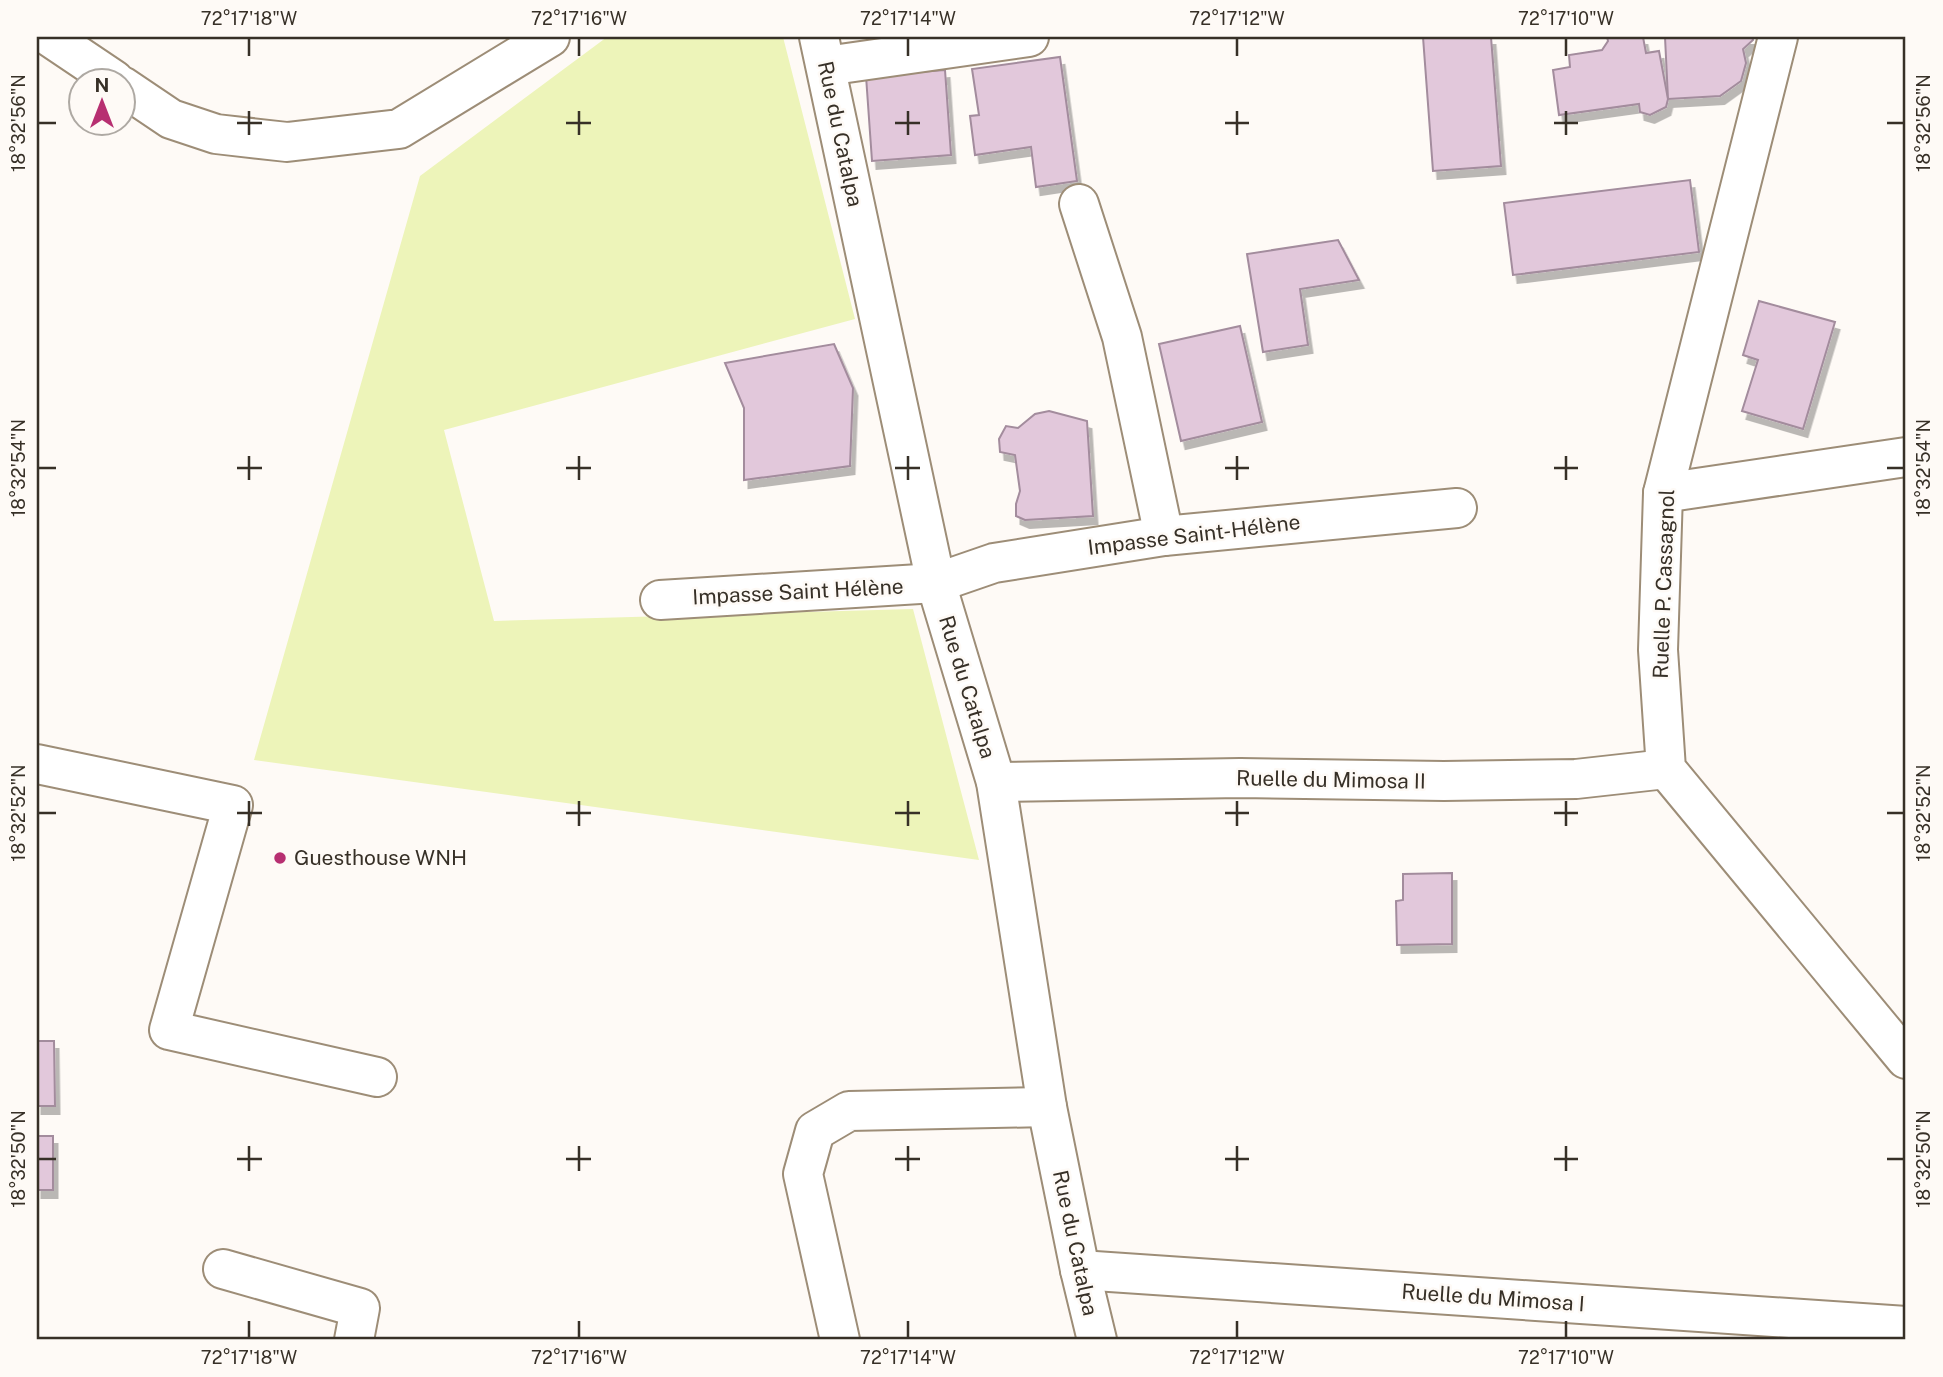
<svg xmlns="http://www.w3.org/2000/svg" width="1943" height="1377" font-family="'Public Sans',sans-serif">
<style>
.green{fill:#edf4b9}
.building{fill:#e2c8db;stroke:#a38c9d;stroke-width:2;filter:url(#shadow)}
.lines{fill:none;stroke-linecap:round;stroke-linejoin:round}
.minor-casing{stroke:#9d8d77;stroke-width:42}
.minor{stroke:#fff;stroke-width:38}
.ticks{fill:none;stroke:#373027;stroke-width:2.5}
.poi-dot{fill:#b72f71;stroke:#fefaf6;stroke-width:2.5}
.labels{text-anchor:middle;stroke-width:5;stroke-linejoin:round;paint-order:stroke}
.street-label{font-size:21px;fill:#373027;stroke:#fefaf6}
.poi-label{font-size:21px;fill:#373027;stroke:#fefaf6;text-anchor:start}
.neatline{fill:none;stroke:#373027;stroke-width:2.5}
.ticks-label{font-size:18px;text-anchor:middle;fill:#373027}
</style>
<defs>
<filter id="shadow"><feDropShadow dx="4.5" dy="8" stdDeviation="0" flood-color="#0004"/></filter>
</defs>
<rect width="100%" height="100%" fill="#fefaf6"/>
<!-- green -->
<path class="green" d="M607,37H783L855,319L444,430L494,621L913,609L979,860L254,760L420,176Z"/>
<!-- building -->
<g class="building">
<path d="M1423,37H1491L1501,166L1433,171Z"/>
<path d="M1607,37H1643L1646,53L1659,51L1668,99L1666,107L1650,115L1640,112L1639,104L1559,115L1553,70L1570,67L1569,55L1602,50L1608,41Z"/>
<path d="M1665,37H1752L1753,40L1743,49L1746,63L1741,81L1720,96L1668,99Z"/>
<path d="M1060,57L1077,181L1036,187L1031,147L975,155L970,116L979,115L972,69Z"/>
<path d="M945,70L951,155L872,161L866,76Z"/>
<path d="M1690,180L1699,252L1513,275L1504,203Z"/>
<path d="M1338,240L1359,280L1300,289L1308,345L1263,352L1247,254Z"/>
<path d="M1759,301L1835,322L1803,429L1742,411L1758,360L1743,355Z"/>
<path d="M1240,326L1262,422L1181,441L1159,344Z"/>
<path d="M834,344L853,388L850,466L744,480V408L725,363Z"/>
<path d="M1049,411L1087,421L1093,516L1025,520L1016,516V504L1020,491L1015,455L1000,452L999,439L1006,426L1018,428L1035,414Z"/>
<path d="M1452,873V944L1397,945L1396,901L1403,900V874Z"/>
<path d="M37,1041H54L55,1106H37Z"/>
<rect x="37" y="1136" width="16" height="54"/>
</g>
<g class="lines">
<!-- minor casing -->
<g class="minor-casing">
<g id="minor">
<path d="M50,37L114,80"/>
<path d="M819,37L936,583L996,782L1047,1107L1080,1270L1097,1340"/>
<path d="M1778,37L1663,493L1658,650L1666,769L1906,1059"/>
<path d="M826,66L1029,37"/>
<path d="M122,86L171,119L216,134L287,142L399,129L550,37"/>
<path d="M1079,204L1122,337L1164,536"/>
<path d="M1663,493L1906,457"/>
<path d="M660,600L936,583L994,563L1164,536L1457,508"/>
<path d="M37,764L233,805L169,1030L377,1077"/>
<path d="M996,782L1240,778L1444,781L1576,779L1666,769"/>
<path d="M223,1269L360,1308L354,1340"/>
<path d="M1080,1270L1906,1326"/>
<path d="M840,1340L803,1174L815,1131L849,1111L1047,1107"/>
</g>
</g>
<!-- minor -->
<use href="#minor" class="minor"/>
</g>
<!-- ticks -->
<path class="ticks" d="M249,38V56M579,38V56M908,38V56M1237,38V56M1566,38V56M249,111V135M579,111V135M908,111V135M1237,111V135M1566,111V135M38,123H56M237,123H262M566,123H591M895,123H920M1225,123H1249M1554,123H1578M1887,123H1904M249,456V480M579,456V480M908,456V480M1237,456V480M1566,456V480M38,468H56M237,468H262M566,468H591M895,468H920M1225,468H1249M1554,468H1578M1887,468H1904M249,801V826M579,801V826M908,801V826M1237,801V826M1566,801V826M38,813H56M237,813H262M566,813H591M895,813H920M1225,813H1249M1554,813H1578M1887,813H1904M249,1146V1171M579,1146V1171M908,1146V1171M1237,1146V1171M1566,1146V1171M38,1159H56M237,1159H262M566,1159H591M895,1159H920M1225,1159H1249M1554,1159H1578M1887,1159H1904M249,1321V1338M579,1321V1338M908,1321V1338M1237,1321V1338M1566,1321V1338"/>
<!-- markers -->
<circle class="poi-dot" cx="280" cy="858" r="7"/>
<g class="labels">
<!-- street labels -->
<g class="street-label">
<text transform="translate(840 134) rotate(78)" y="7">Rue du Catalpa</text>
<text transform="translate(1194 535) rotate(-7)" y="7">Impasse Saint-Hélène</text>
<text transform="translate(1664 584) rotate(-88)" y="7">Ruelle P. Cassagnol</text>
<text transform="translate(798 592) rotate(-3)" y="7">Impasse Saint Hélène</text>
<text transform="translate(967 687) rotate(73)" y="7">Rue du Catalpa</text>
<text transform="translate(1331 780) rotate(1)" y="7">Ruelle du Mimosa II</text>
<text transform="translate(1075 1243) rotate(78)" y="7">Rue du Catalpa</text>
<text transform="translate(1493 1298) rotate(4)" y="7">Ruelle du Mimosa I</text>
</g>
<!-- poi labels -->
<g class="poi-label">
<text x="294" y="865">Guesthouse WNH</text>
</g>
</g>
<!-- border -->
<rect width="1943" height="1377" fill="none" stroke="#fefaf6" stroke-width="77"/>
<!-- north arrow -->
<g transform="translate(102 102)"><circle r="33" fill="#fefaf6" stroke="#aea9a3" stroke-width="2"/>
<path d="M0-5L12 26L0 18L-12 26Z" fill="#b72f71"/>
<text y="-10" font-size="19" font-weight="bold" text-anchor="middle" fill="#373027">N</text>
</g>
<rect x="38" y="38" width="1866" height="1300" class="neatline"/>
<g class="ticks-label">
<text x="249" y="25">72°17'18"W</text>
<text x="579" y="25">72°17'16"W</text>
<text x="908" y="25">72°17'14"W</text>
<text x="1237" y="25">72°17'12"W</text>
<text x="1566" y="25">72°17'10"W</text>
<text transform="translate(19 123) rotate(-90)" y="6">18°32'56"N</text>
<text transform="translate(1924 123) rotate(-90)" y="6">18°32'56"N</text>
<text transform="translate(19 468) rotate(-90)" y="6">18°32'54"N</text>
<text transform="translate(1924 468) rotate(-90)" y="6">18°32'54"N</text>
<text transform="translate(19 813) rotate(-90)" y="6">18°32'52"N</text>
<text transform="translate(1924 813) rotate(-90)" y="6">18°32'52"N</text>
<text transform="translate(19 1159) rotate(-90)" y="6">18°32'50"N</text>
<text transform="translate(1924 1159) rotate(-90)" y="6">18°32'50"N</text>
<text x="249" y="1364">72°17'18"W</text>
<text x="579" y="1364">72°17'16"W</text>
<text x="908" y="1364">72°17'14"W</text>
<text x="1237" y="1364">72°17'12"W</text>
<text x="1566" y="1364">72°17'10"W</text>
</g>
</svg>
